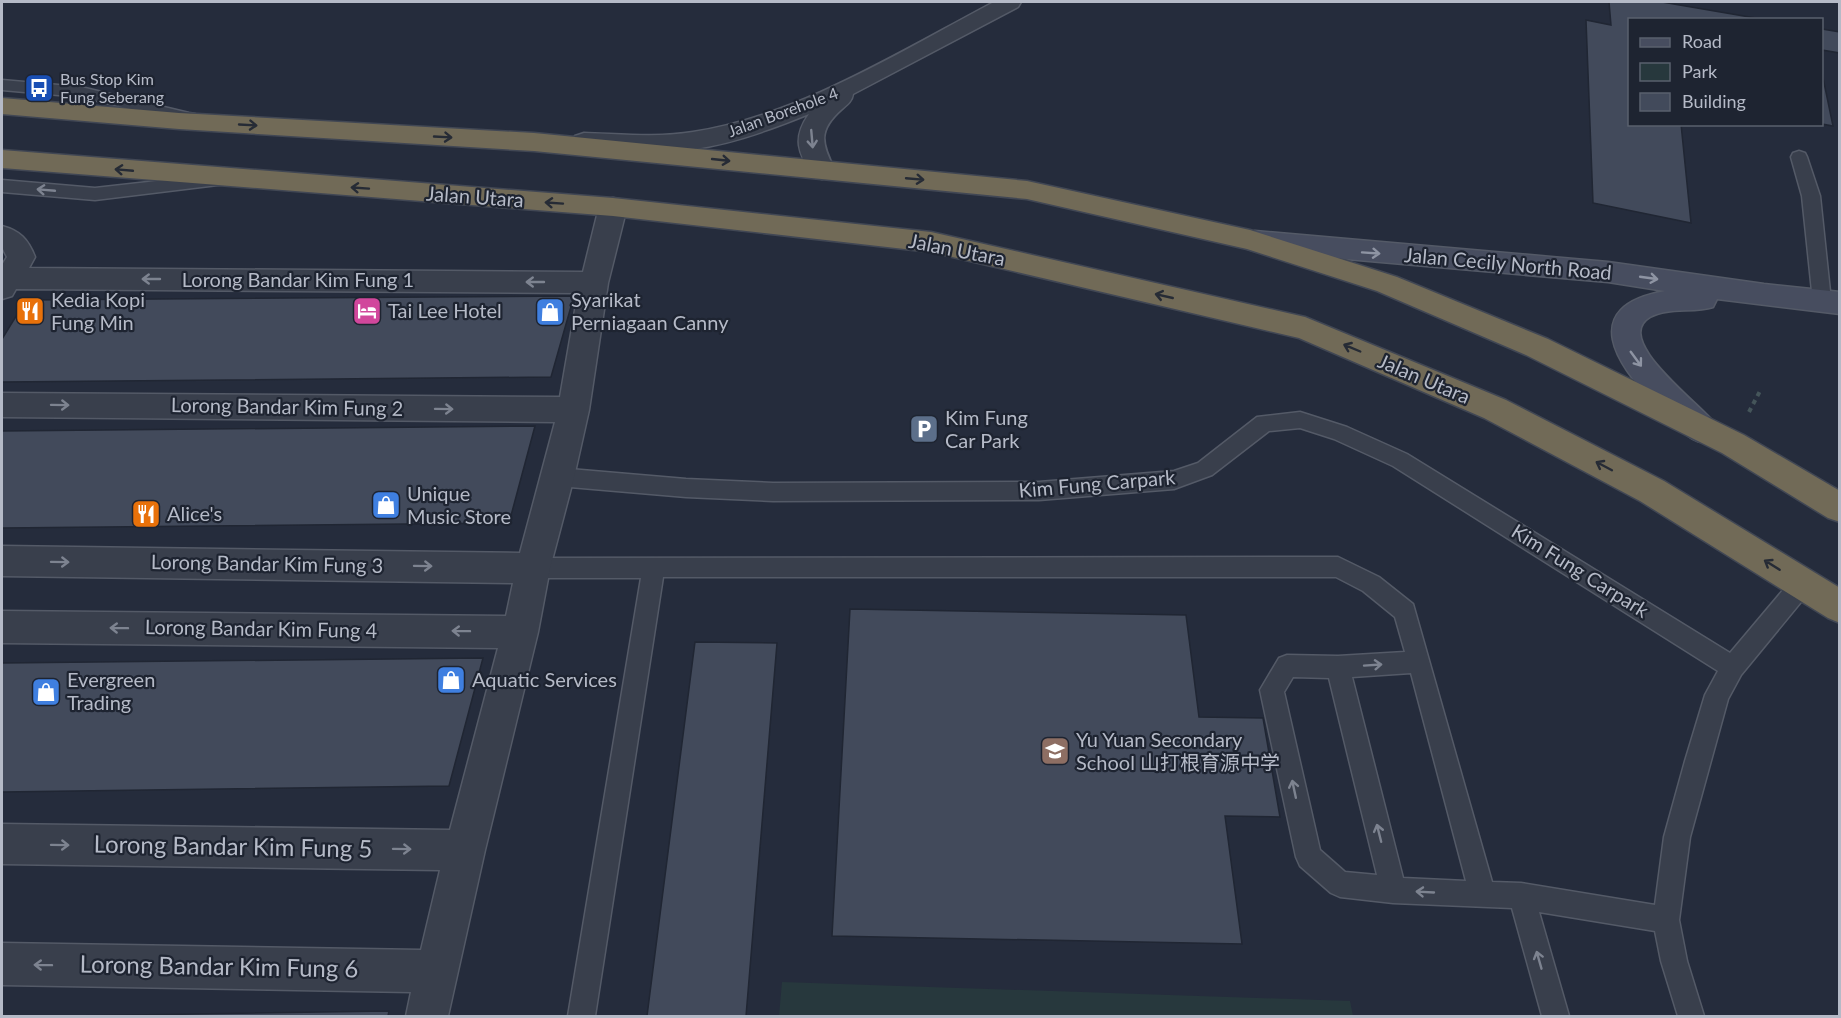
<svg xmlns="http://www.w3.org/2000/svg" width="1841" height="1018" font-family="Lato,'Noto Sans SC',sans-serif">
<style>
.green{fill:#27383d}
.building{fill:#424a5b;stroke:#202633;stroke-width:1.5}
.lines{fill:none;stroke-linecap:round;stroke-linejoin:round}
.lane-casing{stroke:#545a67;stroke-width:3}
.street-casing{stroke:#545a67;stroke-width:3}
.secondary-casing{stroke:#545a67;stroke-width:3}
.highway-casing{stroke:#414754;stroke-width:3}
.path{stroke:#45555a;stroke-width:4;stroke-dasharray:4.5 4.5;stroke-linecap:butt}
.lane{fill:#393f4c;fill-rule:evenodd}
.street{fill:#393f4c;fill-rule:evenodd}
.secondary{fill:#474d5f;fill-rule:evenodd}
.highway{fill:#716a57;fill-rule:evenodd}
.oneway{stroke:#262b35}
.oneway2{stroke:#7d8390}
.oneway3{stroke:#8e94a3}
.labels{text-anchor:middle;stroke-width:4.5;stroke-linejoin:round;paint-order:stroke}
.far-poi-label{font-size:16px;fill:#b5bac7;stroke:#1e2431;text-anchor:start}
.far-street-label{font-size:16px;fill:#b5bac7;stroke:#1e2431}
.street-label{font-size:20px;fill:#b5bac7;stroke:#1e2431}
.poi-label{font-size:20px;fill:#b5bac7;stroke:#1e2431;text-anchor:start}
.near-street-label{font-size:24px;fill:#b5bac7;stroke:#1e2431}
</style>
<rect width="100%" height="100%" fill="#252c3c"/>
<!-- green -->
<path class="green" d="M782,982L1350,1001L1353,1016H779Z"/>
<!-- building -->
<g class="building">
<path d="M1609,2H1662L1767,20H1630V124H1681L1691,223L1593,203L1586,20L1611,25Z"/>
<path d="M1822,29L1840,32V53L1822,50Z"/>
<path d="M1822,73L1833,126L1822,124Z"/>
<path d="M574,296L551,377L2,382V339L26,300Z"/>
<path d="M535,426L509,523L2,528V431Z"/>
<path d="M850,609L1186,615L1199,717L1263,718L1280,817L1225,816L1242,944L832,936Z"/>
<path d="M695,642L777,643L746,1016H647Z"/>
<path d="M483,658L449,786L2,792V663Z"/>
<path d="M389,1011L388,1016H70Z"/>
</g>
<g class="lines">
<!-- lane casing -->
<g class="lane-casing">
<g id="lane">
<path d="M2,80L81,87L189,113L195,114L197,118L195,122L189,123L81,97L2,90Z"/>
<path d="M1799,151L1805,153L1807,157L1820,196L1831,301L1828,306L1822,308L1816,306L1813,301L1802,196L1791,157L1793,153Z"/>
<path d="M220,174L226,176L228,180L226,184L95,200L2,192V180L95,188Z"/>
<path d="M1300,412L1347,427L1407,454L1730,653L1794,577L1802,574L1810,577L1813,584L1810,591L1741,675L1728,699L1690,837L1679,920L1687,961L1704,1016H1678L1661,961L1655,931L1539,912L1569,1016H1542L1512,908L1393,903L1340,897L1331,893L1300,866L1296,857L1260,690L1279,658L1287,655L1338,656L1405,652L1395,617L1363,591L1336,577H663L595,1016H568L641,578H533L525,575L522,568L525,561L533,558L1338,557L1379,577L1413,604L1492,882L1521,883L1655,905L1664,837L1685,761L1705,695L1718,671L1393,466L1334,439L1300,428L1269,431L1212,475L1174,489L1039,500L773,501L686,497L558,486L551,483L548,477L551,471L558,468L686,479L773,483L1039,482L1174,471L1198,463L1257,417ZM1411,673L1466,881L1403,878L1352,677ZM1293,677L1329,678L1377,875L1345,872L1320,850L1284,692Z"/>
</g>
</g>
<!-- street casing -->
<g class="street-casing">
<g id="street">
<path d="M994,2H1021L1018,7L853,94C852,101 848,104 842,109C818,130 821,143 835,170L831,176L822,179L813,176C798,153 792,138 809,114C767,131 721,148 676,151C645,153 615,151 584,151L575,148L571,142L575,136L584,133C620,134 657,138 693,132C798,116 901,51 994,2Z"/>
<path d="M613,198L623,200L627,207L608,283L589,410L574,477L550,568L538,632L485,850L448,1016H406L411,992L2,985V943L421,950L440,870L2,864V824L450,830L498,648L2,643V611L506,616L513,583L2,576V546L520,553L555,422L2,417V393L560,397L578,293L16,289L12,296L2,299V265L7,257L2,247V226C20,231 28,239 35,257L29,268L583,272L599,207L603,200Z"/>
</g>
</g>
<!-- secondary casing -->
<g class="secondary-casing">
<path id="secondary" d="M1255,231L1608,262L1764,284L1840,292V314L1717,299L1713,307C1693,313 1668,307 1650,317C1609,341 1710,410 1720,430L1715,439C1707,442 1701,444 1693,439C1681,432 1669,418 1659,408C1616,365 1577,307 1665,291L1608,282L1255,251L1245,248L1241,241L1245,234Z"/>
</g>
<!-- highway casing -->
<g class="highway-casing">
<g id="highway">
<path d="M2,98L179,113L534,133L1027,181L1250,230L1397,277L1548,339L1744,435L1840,491V522L1828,518L1722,453L1526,355L1377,291L1247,249L1027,199L534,151L179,129L2,114Z"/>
<path d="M2,150L613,198L931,232L1305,317L1506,400L1664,481L1840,588V623L1828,618L1640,501L1484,418L1299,338L931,252L613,216L2,168Z"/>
</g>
</g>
<!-- path -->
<path class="path" d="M1749,412L1760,391"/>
<!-- lane -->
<use href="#lane" class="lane"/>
<!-- street -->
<use href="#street" class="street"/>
<!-- secondary -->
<use href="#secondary" class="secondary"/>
<!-- highway -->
<use href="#highway" class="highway"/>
</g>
<!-- one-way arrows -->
<defs><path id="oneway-shaft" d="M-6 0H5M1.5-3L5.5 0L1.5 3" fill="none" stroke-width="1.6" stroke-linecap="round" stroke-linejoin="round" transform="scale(1.5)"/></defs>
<g class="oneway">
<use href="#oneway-shaft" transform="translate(248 125) rotate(3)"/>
<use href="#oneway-shaft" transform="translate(443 137) rotate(3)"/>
<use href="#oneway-shaft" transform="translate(721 160) rotate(6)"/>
<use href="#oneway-shaft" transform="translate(124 170) rotate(-175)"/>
<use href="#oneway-shaft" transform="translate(915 179) rotate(5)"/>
<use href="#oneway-shaft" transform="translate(360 188) rotate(-176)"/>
<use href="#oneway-shaft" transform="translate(554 203) rotate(-176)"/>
<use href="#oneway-shaft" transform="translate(1164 296) rotate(-167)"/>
<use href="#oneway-shaft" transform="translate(1352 348) rotate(-157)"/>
<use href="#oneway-shaft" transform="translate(1604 466) rotate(-152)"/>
<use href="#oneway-shaft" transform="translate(1772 565) rotate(-148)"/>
</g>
<g class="oneway2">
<use href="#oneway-shaft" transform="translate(812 139) rotate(85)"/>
<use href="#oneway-shaft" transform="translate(46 190) rotate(-175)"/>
<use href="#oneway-shaft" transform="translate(151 279) rotate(-180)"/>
<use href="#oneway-shaft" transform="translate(535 282) rotate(-180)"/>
<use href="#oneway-shaft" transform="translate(60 405) rotate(1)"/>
<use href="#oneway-shaft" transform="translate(444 409) rotate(1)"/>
<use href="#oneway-shaft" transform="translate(60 562) rotate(1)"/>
<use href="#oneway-shaft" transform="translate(423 566) rotate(1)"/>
<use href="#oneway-shaft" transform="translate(119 628) rotate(-179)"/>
<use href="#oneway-shaft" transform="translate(461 631) rotate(-179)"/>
<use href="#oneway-shaft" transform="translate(1373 665) rotate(-4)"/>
<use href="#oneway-shaft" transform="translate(1294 789) rotate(-102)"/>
<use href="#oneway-shaft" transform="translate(1379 833) rotate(-104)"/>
<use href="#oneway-shaft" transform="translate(60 845) rotate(1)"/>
<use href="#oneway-shaft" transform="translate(402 849) rotate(1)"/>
<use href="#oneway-shaft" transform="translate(1425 892) rotate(-177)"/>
<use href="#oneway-shaft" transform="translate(1539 960) rotate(-106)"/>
<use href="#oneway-shaft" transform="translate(43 965) rotate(-179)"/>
</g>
<g class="oneway3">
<use href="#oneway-shaft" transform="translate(1371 253) rotate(4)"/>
<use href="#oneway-shaft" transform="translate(1649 278) rotate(8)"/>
<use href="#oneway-shaft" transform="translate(1636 359) rotate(54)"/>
</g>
<!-- icons -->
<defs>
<g id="bus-square" transform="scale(1.5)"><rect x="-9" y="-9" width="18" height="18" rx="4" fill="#1a4fb4" stroke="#1e2431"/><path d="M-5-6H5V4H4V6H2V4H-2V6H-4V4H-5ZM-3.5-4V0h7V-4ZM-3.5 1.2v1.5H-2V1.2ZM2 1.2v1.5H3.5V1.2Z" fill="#fff"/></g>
<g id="restaurant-square" transform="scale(1.5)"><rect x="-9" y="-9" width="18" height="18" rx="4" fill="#e8710a" stroke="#1e2431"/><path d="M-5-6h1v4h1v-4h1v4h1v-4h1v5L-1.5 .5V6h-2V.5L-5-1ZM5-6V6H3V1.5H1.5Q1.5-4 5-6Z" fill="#fff"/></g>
<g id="hotel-square" transform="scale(1.5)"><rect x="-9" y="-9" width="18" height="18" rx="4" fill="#d1479c" stroke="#1e2431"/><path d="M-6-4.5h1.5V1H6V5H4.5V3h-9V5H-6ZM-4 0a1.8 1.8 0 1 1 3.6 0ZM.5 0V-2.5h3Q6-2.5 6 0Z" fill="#fff"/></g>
<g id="shop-square" transform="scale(1.5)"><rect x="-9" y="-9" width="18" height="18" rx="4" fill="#3f7fe0" stroke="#1e2431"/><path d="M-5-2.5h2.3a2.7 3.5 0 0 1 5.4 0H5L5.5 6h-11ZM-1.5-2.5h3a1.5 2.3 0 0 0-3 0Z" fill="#fff"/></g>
<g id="parking-square" transform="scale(1.5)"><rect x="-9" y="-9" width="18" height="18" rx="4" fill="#5c6f8a" stroke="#1e2431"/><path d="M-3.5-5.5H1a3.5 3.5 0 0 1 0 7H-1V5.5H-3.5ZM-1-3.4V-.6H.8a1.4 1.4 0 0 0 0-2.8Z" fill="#fff"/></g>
<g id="school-square" transform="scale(1.5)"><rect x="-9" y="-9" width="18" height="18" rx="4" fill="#8d6e63" stroke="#1e2431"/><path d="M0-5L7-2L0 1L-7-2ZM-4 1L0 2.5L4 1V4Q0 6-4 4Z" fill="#fff"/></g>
</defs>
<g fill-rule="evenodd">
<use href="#bus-square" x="39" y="88"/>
<use href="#restaurant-square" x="30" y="311"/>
<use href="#hotel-square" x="367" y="311"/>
<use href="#shop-square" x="550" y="312"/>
<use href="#parking-square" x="924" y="429"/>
<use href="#shop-square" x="386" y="505"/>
<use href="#restaurant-square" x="146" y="514"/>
<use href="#shop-square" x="451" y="680"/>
<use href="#shop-square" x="46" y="692"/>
<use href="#school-square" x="1055" y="751"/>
</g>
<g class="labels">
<!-- far-poi labels -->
<g class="far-poi-label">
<text x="60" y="85">Bus Stop Kim<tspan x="60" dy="18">Fung Seberang</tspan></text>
</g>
<!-- far-street labels -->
<g class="far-street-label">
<text transform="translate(783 112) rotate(-20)" y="6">Jalan Borehole 4</text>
</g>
<!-- street labels -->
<g class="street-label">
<text transform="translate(475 197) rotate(4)" y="7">Jalan Utara</text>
<text transform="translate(957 250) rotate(11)" y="7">Jalan Utara</text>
<text transform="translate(1508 264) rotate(5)" y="7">Jalan Cecily North Road</text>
<text x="298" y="287">Lorong Bandar Kim Fung 1</text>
<text transform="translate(1424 379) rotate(23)" y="7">Jalan Utara</text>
<text transform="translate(287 407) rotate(1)" y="7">Lorong Bandar Kim Fung 2</text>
<text transform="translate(1097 484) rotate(-5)" y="7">Kim Fung Carpark</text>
<text transform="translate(267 564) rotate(1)" y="7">Lorong Bandar Kim Fung 3</text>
<text transform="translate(1580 571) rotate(32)" y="7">Kim Fung Carpark</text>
<text transform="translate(261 629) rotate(1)" y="7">Lorong Bandar Kim Fung 4</text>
</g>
<!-- poi labels -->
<g class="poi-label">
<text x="51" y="307">Kedia Kopi<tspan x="51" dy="23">Fung Min</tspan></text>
<text x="571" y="307">Syarikat<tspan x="571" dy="23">Perniagaan Canny</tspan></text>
<text x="388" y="318">Tai Lee Hotel</text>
<text x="945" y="425">Kim Fung<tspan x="945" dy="23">Car Park</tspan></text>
<text x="407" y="501">Unique<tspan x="407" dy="23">Music Store</tspan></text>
<text x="167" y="521">Alice's</text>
<text x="67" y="687">Evergreen<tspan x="67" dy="23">Trading</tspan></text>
<text x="472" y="687">Aquatic Services</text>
<text x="1076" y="747">Yu Yuan Secondary<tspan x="1076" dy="23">School 山打根育源中学</tspan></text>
</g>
<!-- near-street labels -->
<g class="near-street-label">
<text transform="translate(233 847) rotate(1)" y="8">Lorong Bandar Kim Fung 5</text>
<text transform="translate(219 967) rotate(1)" y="8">Lorong Bandar Kim Fung 6</text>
</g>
</g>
<!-- border -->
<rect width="1841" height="1018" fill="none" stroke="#b5bac7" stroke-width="6"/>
<!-- legend -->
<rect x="1628" y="18" width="195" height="108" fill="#1e2431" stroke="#5a606d" stroke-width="1.5"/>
<rect x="1640" y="38" width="30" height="9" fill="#474d5f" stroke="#5a606d" stroke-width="1.5"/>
<text x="1682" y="48" font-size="18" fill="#b5bac7">Road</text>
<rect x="1640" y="63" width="30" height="18" fill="#27383d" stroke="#5a606d" stroke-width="1.5"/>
<text x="1682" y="78" font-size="18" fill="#b5bac7">Park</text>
<rect x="1640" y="93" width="30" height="18" fill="#424a5b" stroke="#5a606d" stroke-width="1.5"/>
<text x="1682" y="108" font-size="18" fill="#b5bac7">Building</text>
</svg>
